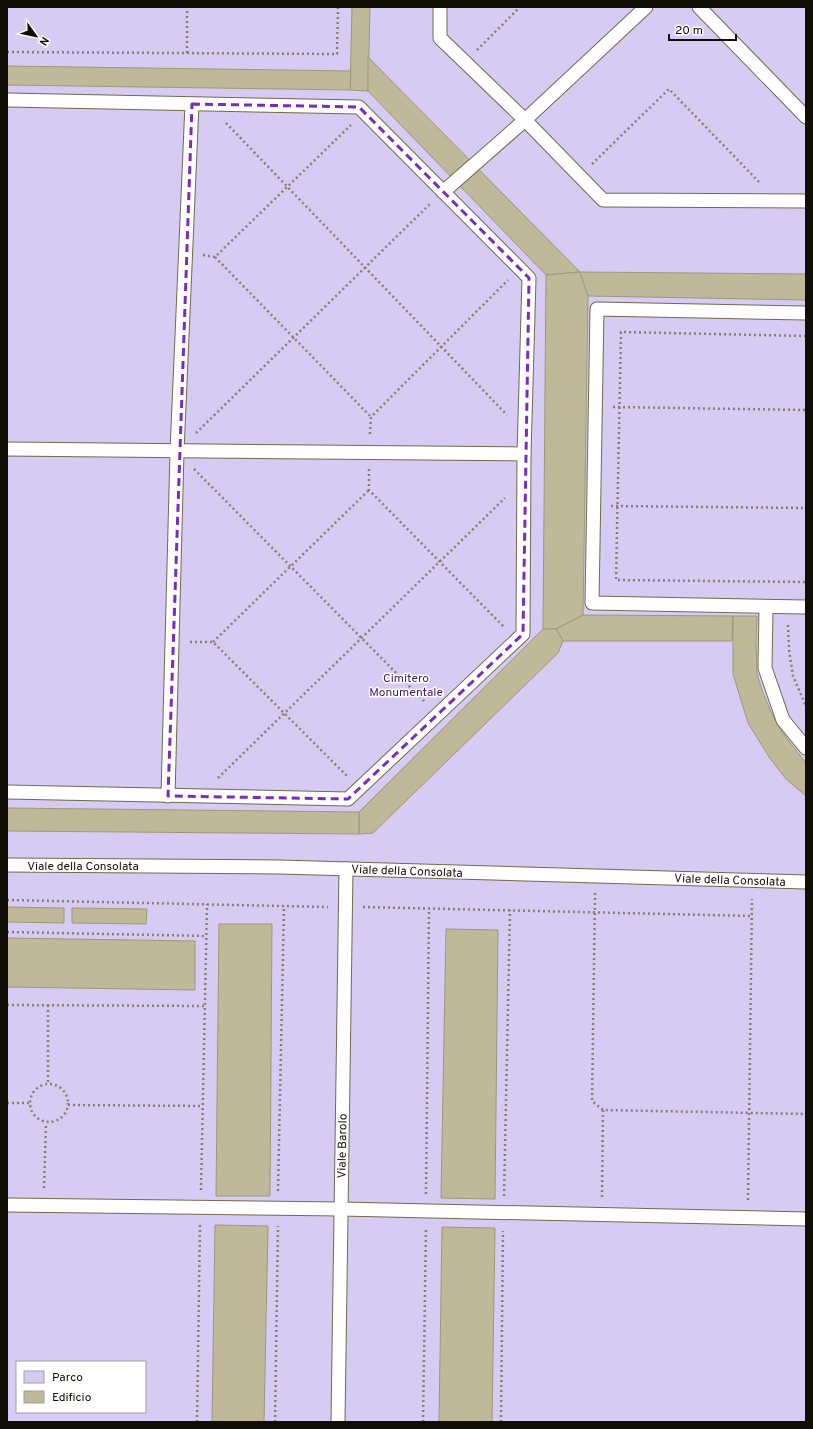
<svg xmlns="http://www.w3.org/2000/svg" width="813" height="1429" font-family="Overpass,sans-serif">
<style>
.green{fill:#d6cbf2;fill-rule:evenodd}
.building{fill:#bfb899;stroke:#9e9779}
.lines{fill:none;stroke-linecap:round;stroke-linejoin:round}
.pedestrian-casing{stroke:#716a4d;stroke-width:15}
.path{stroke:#85816b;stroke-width:2.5;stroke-dasharray:2 3;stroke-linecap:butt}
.pedestrian{stroke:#fff;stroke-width:13}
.marked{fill:none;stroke:#7b2cbf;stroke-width:3;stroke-dasharray:8 5;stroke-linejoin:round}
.labels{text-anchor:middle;stroke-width:3;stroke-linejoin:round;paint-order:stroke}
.park-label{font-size:12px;fill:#3c1e65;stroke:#fff}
.street-label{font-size:12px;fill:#110f05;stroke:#fff}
</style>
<rect width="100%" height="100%" fill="#e9e2c2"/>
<!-- green -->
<path class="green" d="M7,7H806V1422H7ZM17,1362H145V1412H17Z"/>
<!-- building -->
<g class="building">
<path d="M352,7H370L368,91L350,90Z"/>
<path d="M368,57L580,272L546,275L368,91Z"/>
<path d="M7,66L351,71L350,90L7,85Z"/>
<path d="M580,272L588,296L583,615L556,629H543L546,275Z"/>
<path d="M580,272L806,274V300L588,296Z"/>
<path d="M583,615L733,616L732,641H563L556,629Z"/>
<path d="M733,616H757L756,641L757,674L762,690L771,712L782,732L806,763V796L786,779L769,757L748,723L733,674Z"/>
<path d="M543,629H556L563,641L558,653L373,833L359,834V812Z"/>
<path d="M7,808L359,812V834L7,831Z"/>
<path d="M7,907L64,908V923L7,922Z"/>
<path d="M72,908L147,909L146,924L72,923Z"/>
<path d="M219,924H272L270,1196H216Z"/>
<path d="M446,929L498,930L495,1199L441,1198Z"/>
<path d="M7,938L195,941V990L7,987Z"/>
<path d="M215,1225L268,1226L264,1422H212Z"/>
<path d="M442,1227L495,1228L492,1422H439Z"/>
</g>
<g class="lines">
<!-- pedestrian casing -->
<g class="pedestrian-casing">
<g id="pedestrian">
<path d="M440,7V38L525,120L603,200L806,201"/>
<path d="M699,7L806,117"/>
<path d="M7,100L359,107L529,278L524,454L523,634L348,799L7,792"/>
<path d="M443,192L525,120L646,7"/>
<path d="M806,313L597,309L592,603L806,607"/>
<path d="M7,449L524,454"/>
<path d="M766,607L765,668L783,720L806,748"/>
<path d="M168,796L177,452L192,104"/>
<path d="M7,865L280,867L806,882"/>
<path d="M7,1205L341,1209L806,1219"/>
<path d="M338,1422L346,869"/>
</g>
</g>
<!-- path -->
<g class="path">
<path d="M477,50L520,7"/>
<path d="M7,52L337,54L338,7"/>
<path d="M187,53V7"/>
<path d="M226,123L507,415"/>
<path d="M592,164L669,89L759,182"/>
<path d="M203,255L215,257L351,125"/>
<path d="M215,257L371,417"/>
<path d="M806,336L621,332L616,580L806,582"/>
<path d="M613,407L806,410"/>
<path d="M196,433L431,203"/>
<path d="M370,434L371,417L508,280"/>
<path d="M194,469L426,703"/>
<path d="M369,469V490L505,628"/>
<path d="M611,506L806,508"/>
<path d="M788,625L789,650L793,676L806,706"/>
<path d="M190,642H213L348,777"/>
<path d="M213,642L369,490"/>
<path d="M218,778L505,498"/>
<path d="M595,893L592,1101L603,1110L806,1114"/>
<path d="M7,900L328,907"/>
<path d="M363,907L752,916"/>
<path d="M7,932L206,936"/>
<path d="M7,1005L205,1006"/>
<path d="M48,1005V1084"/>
<circle cx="49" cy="1103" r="19"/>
<path d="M7,1103H29"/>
<path d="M68,1105L203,1106"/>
<path d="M44,1188L46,1123"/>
<path d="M201,1190L207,904"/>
<path d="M278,1191L284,906"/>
<path d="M426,1194L429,909"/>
<path d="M504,1196L510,910"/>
<path d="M602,1197L603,1110"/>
<path d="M748,1200L752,899"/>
<path d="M197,1422L200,1225"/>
<path d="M275,1422L278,1226"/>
<path d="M423,1422L426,1227"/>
<path d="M501,1422L503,1231"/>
</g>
<!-- pedestrian -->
<use href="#pedestrian" class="pedestrian"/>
</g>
<!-- marked area -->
<path class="marked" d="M192,104L359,107L529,278L523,634L348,799L168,796Z"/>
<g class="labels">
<!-- park labels -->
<g class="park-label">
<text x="406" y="682">Cimitero<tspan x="406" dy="14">Monumentale</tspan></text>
</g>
<!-- street labels -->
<g class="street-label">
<text x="83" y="870">Viale della Consolata</text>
<text transform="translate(407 871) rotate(2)" y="4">Viale della Consolata</text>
<text transform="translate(730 880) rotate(2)" y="4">Viale della Consolata</text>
<text transform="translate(342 1146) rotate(-89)" y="4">Viale Barolo</text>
</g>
</g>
<!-- border -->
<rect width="813" height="1429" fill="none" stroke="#110f05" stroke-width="16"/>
<!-- legend -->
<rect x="16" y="1361" width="130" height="52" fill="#ffffff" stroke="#a09f9b"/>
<rect x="24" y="1371" width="20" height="12" fill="#d6cbf2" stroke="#a09f9b"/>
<text x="52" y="1381" font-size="12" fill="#110f05">Parco</text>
<rect x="24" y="1391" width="20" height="12" fill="#bfb899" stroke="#a09f9b"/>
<text x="52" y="1401" font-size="12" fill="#110f05">Edificio</text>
<!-- north arrow -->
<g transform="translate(36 36) rotate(123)" stroke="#ffffff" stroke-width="3" paint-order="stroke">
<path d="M0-3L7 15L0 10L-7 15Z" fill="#110f05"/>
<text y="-6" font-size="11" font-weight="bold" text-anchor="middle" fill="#110f05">N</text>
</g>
<!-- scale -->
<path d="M669 34v6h67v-6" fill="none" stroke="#110f05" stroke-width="2"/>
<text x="675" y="34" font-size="12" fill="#110f05" stroke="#ffffff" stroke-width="3" paint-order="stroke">20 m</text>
</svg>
